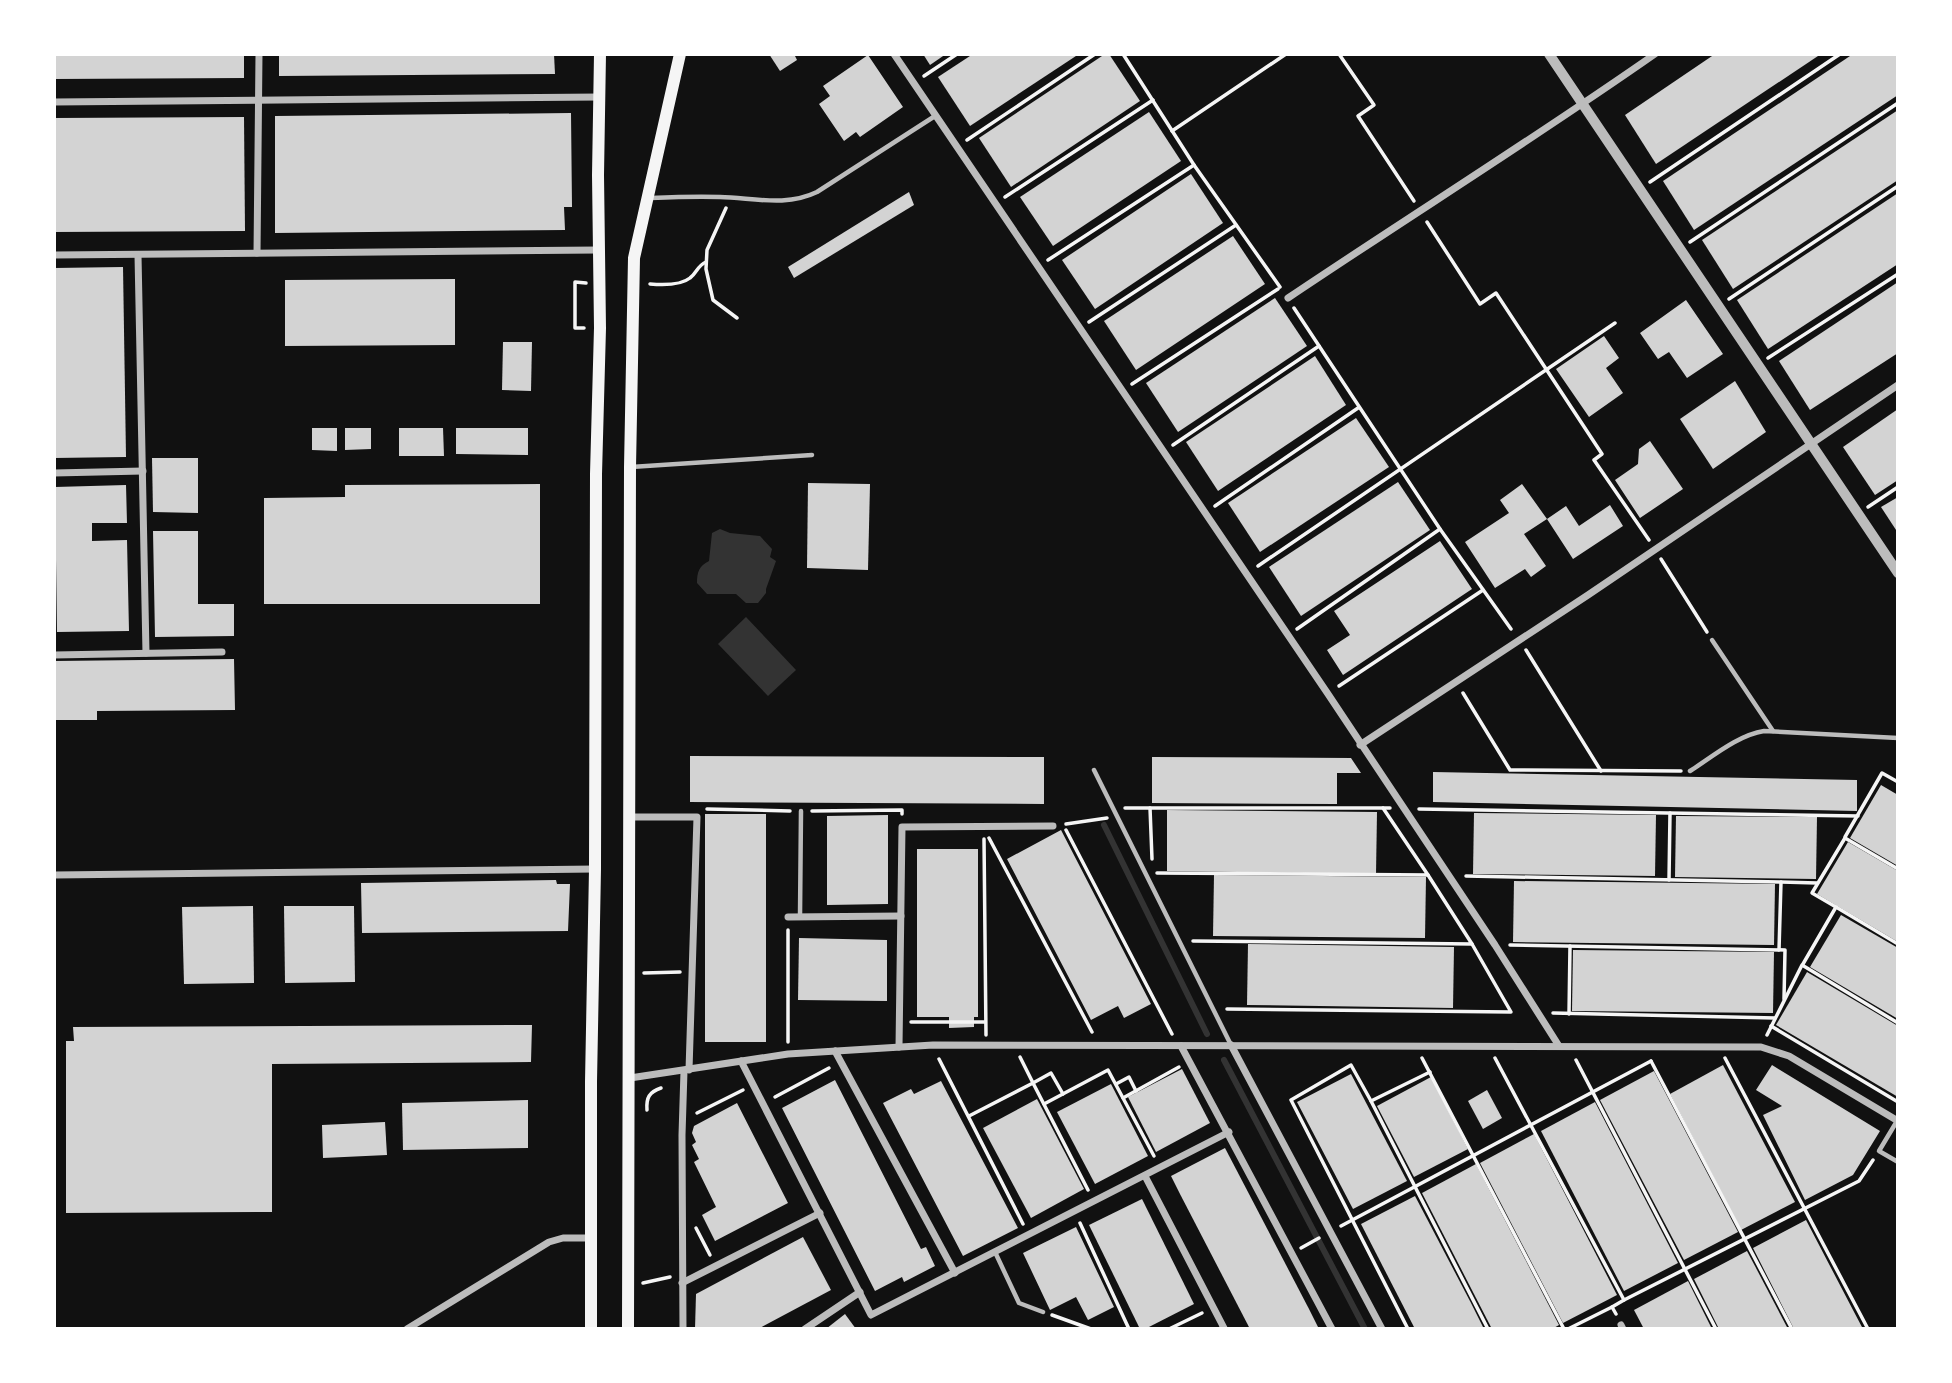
<svg xmlns="http://www.w3.org/2000/svg" width="1952" height="1383" font-family="'DM Sans',sans-serif">
<style>
.water{fill:#333}
.lines{fill:none;stroke-linecap:round;stroke-linejoin:round}
.stream{stroke:#333;stroke-width:6}
.building{fill:#d3d3d3}
.path{stroke:#f5f5f5;stroke-width:3.5}
.service{stroke:#bcbcbc;stroke-width:4.5}
.minor{stroke:#bcbcbc;stroke-width:7}
.tertiary{stroke:#bcbcbc;stroke-width:10}
.primary{stroke:#f5f5f5;stroke-width:12}
</style>
<rect width="100%" height="100%" fill="#111"/>
<!-- water -->
<g class="water">
<path d="M720,529L730,533L760,536L772,549L770,557L776,561L766,589V593L758,603H746L736,594H707L697,583C697,572 699,566 709,561L712,533Z"/>
<path d="M746,617L796,670L768,696L718,644Z"/>
</g>
<g class="lines">
<!-- stream -->
<g class="stream">
<path d="M1104,825L1207,1034"/>
<path d="M1224,1060L1365,1329"/>
</g>
</g>
<!-- building -->
<g class="building">
<path d="M54,54H244V78L54,79Z"/>
<path d="M279,54H554L555,74L279,76Z"/>
<path d="M769,54H794L797,60L780,71Z"/>
<path d="M923,54H946L930,65Z"/>
<path d="M973,54H1079L970,126L938,77Z"/>
<path d="M1105,54H1109L1140,101L1011,187L979,138Z"/>
<path d="M1715,54H1821L1656,164L1625,115Z"/>
<path d="M1853,54H1898V95L1694,230L1663,181Z"/>
<path d="M868,55L903,107L860,137L856,132L844,141L819,104L830,96L823,86Z"/>
<path d="M1898,110V180L1733,289L1702,240Z"/>
<path d="M1149,112L1181,161L1053,246L1020,197Z"/>
<path d="M571,113L572,207H564L565,230L275,233V116Z"/>
<path d="M244,117L245,231L54,232V118Z"/>
<path d="M1191,174L1223,223L1095,309L1062,260Z"/>
<path d="M909,192L914,205L794,278L788,267Z"/>
<path d="M1898,193V264L1768,349L1737,300Z"/>
<path d="M1233,236L1265,284L1136,370L1104,321Z"/>
<path d="M123,267L126,457L54,458V268Z"/>
<path d="M455,279V345L285,346V280Z"/>
<path d="M1898,282V353L1810,410L1779,361Z"/>
<path d="M1275,298L1307,346L1178,432L1146,383Z"/>
<path d="M1686,300L1723,354L1687,378L1669,352L1658,359L1640,333Z"/>
<path d="M1604,336L1619,358L1606,368L1623,393L1589,417L1556,369Z"/>
<path d="M503,342H532L531,391L502,390Z"/>
<path d="M1315,356L1346,405L1218,491L1186,442Z"/>
<path d="M1735,381L1766,432L1713,469L1680,419Z"/>
<path d="M1898,409V480L1875,495L1843,447Z"/>
<path d="M1356,418L1389,467L1260,552L1228,503Z"/>
<path d="M312,428H337V451L312,450Z"/>
<path d="M345,428H371V449L345,450Z"/>
<path d="M399,428H443L444,456H399Z"/>
<path d="M456,428H528V455L456,454Z"/>
<path d="M1650,441L1683,489L1640,518L1615,480L1638,464L1639,449Z"/>
<path d="M152,458H198V513L153,512Z"/>
<path d="M1398,482L1430,530L1301,616L1269,567Z"/>
<path d="M808,483L870,484L868,570L807,568Z"/>
<path d="M540,484V604H264V498L345,497V485Z"/>
<path d="M1522,484L1547,519L1524,534L1546,566L1531,577L1525,569L1495,588L1465,542L1509,513L1500,500Z"/>
<path d="M126,485L127,523H92V541L127,540L129,631L57,632L55,487Z"/>
<path d="M1898,497V533L1881,507Z"/>
<path d="M1610,505L1623,526L1573,559L1547,519L1566,506L1579,526Z"/>
<path d="M153,531H198V604H234V636L155,637Z"/>
<path d="M1440,541L1472,589L1343,675L1327,650L1350,635L1334,611Z"/>
<path d="M234,659L235,710L97,711V720H54V661Z"/>
<path d="M690,756L1044,757V804L690,802Z"/>
<path d="M1152,757L1351,758L1361,773H1337V804L1152,803Z"/>
<path d="M1433,772L1857,780V811L1433,802Z"/>
<path d="M1881,785L1898,795V866L1850,838Z"/>
<path d="M1167,810L1377,812L1376,874L1167,871Z"/>
<path d="M1474,813L1656,815L1655,876L1473,874Z"/>
<rect x="705" y="814" width="61" height="228"/>
<path d="M888,815V904L827,905V816Z"/>
<path d="M1676,816L1817,817L1816,879L1675,877Z"/>
<path d="M1061,830L1151,1004L1124,1018L1118,1006L1091,1020L1007,859Z"/>
<path d="M1848,842L1898,871V942L1817,894Z"/>
<path d="M917,849H978V1017H974V1027L949,1028V1017H917Z"/>
<path d="M1214,875L1426,877L1425,938L1213,936Z"/>
<path d="M556,880L557,884H570L568,931L362,933L361,883Z"/>
<path d="M1514,881L1775,884L1774,945L1513,942Z"/>
<path d="M253,906L254,983L184,984L182,907Z"/>
<path d="M284,906H354L355,982L285,983Z"/>
<path d="M1841,915L1898,948V1019L1810,967Z"/>
<path d="M799,938L887,940V1001L798,1000Z"/>
<path d="M1248,944L1454,947L1453,1008L1247,1005Z"/>
<path d="M1573,950L1774,952L1773,1013L1572,1011Z"/>
<path d="M1807,972L1898,1026V1097L1776,1025Z"/>
<path d="M532,1025L531,1062L272,1064V1212L66,1213V1041H74L73,1027Z"/>
<path d="M1723,1065L1795,1202L1741,1230L1670,1094Z"/>
<path d="M1772,1065L1880,1131L1853,1175L1805,1200L1763,1115L1782,1106L1756,1090Z"/>
<path d="M1182,1069L1210,1123L1156,1152L1128,1097Z"/>
<path d="M1654,1071L1738,1232L1684,1260L1600,1100Z"/>
<path d="M1351,1074L1407,1181L1353,1209L1297,1102Z"/>
<path d="M1431,1077L1468,1149L1414,1177L1377,1106Z"/>
<path d="M835,1080L921,1249L926,1247L935,1266L904,1282L902,1277L875,1291L782,1108Z"/>
<path d="M941,1081L1018,1228L963,1256L883,1103L911,1089L914,1094Z"/>
<path d="M1111,1084L1148,1156L1095,1184L1057,1112Z"/>
<path d="M1487,1090L1502,1118L1483,1129L1468,1101Z"/>
<path d="M1037,1099L1084,1189L1031,1218L983,1128Z"/>
<path d="M528,1100V1148L403,1150L402,1103Z"/>
<path d="M1595,1102L1678,1263L1624,1291L1541,1131Z"/>
<path d="M737,1103L788,1203L715,1241L702,1215L716,1207L694,1162L699,1159L692,1145L696,1142L692,1133L694,1126Z"/>
<path d="M385,1122L387,1155L323,1158L322,1125Z"/>
<path d="M1534,1134L1617,1295L1563,1323L1480,1163Z"/>
<path d="M1225,1148L1309,1309L1319,1329H1250L1180,1194L1171,1176Z"/>
<path d="M1476,1164L1559,1325L1552,1329H1492L1422,1193Z"/>
<path d="M1415,1196L1471,1303L1484,1329H1415L1361,1224Z"/>
<path d="M1142,1199L1194,1304L1145,1329H1140L1089,1225Z"/>
<path d="M1806,1220L1853,1310L1863,1329H1794L1753,1248Z"/>
<path d="M1076,1227L1114,1307L1088,1320L1076,1297L1050,1310L1023,1253Z"/>
<path d="M803,1237L831,1290L758,1329H695L696,1294Z"/>
<path d="M1747,1251L1756,1268L1788,1329H1719L1694,1279Z"/>
<path d="M1688,1281L1712,1329H1644L1634,1310Z"/>
<path d="M845,1314L856,1329H826L831,1325Z"/>
</g>
<g class="lines">
<!-- path -->
<g class="path">
<path d="M1123,54L1194,165L1280,287"/>
<path d="M1339,54L1374,105L1358,116L1414,201"/>
<path d="M924,76L957,54"/>
<path d="M1172,131L1286,54"/>
<path d="M967,140L1095,54"/>
<path d="M1650,182L1840,54"/>
<path d="M1005,197L1153,100"/>
<path d="M726,208L707,250L706,269L713,300L737,318"/>
<path d="M1427,222L1480,304L1496,293L1602,454L1594,460L1649,540"/>
<path d="M1690,242L1898,103"/>
<path d="M1048,260L1194,165"/>
<path d="M650,284C662,285 680,286 690,278C697,273 697,266 706,262"/>
<path d="M1729,299L1898,186"/>
<path d="M1294,308L1440,529L1511,629"/>
<path d="M1089,322L1236,225"/>
<path d="M584,328H575V282L586,283"/>
<path d="M1768,358L1898,274"/>
<path d="M1132,384L1278,289"/>
<path d="M1173,445L1319,346"/>
<path d="M1215,506L1358,408"/>
<path d="M1868,507L1898,487"/>
<path d="M1661,559L1707,632"/>
<path d="M1258,566L1615,323"/>
<path d="M1297,629L1440,529"/>
<path d="M1526,650L1601,771"/>
<path d="M1339,686L1483,590"/>
<path d="M1463,693L1510,770L1681,771"/>
<path d="M1125,808H1390"/>
<path d="M1150,808L1152,859"/>
<path d="M707,809L790,811"/>
<path d="M1419,809L1858,816"/>
<path d="M812,811L902,810V814"/>
<path d="M1066,824L1107,818"/>
<path d="M1066,830L1172,1034"/>
<path d="M1845,837L1882,773L1898,782"/>
<path d="M989,838L1092,1032"/>
<path d="M984,839L986,1035"/>
<path d="M1157,873L1428,875L1383,808"/>
<path d="M1466,876L1781,882L1779,950"/>
<path d="M1669,880L1670,813"/>
<path d="M1781,882L1817,883"/>
<path d="M1836,907L1812,893L1845,838L1898,869"/>
<path d="M788,930V1042"/>
<path d="M1193,941L1472,944L1428,875"/>
<path d="M1510,945L1785,950L1784,999"/>
<path d="M1803,964L1836,907L1898,944"/>
<path d="M644,973L680,972"/>
<path d="M1227,1009L1511,1012L1472,944"/>
<path d="M1553,1013L1775,1018"/>
<path d="M1569,1014L1570,946"/>
<path d="M911,1022H985"/>
<path d="M1771,1026L1898,1102"/>
<path d="M1767,1035L1802,965L1898,1023"/>
<path d="M1020,1057L1033,1083L1051,1073L1063,1094"/>
<path d="M1422,1058L1564,1329"/>
<path d="M1495,1058L1624,1300L1612,1307L1616,1314"/>
<path d="M1725,1058L1868,1329"/>
<path d="M939,1059L1023,1224"/>
<path d="M1576,1060L1716,1329"/>
<path d="M1651,1061L1792,1329"/>
<path d="M1430,1072L1371,1101L1488,1329"/>
<path d="M1116,1084L1129,1077L1136,1091"/>
<path d="M775,1097L829,1068"/>
<path d="M1123,1098L1179,1067"/>
<path d="M1371,1101L1351,1065L1291,1100L1408,1329"/>
<path d="M1044,1104L1108,1070L1154,1156"/>
<path d="M647,1110C646,1098 649,1092 661,1088"/>
<path d="M697,1113L743,1090"/>
<path d="M969,1116L1033,1083L1088,1190"/>
<path d="M1080,1223L1129,1329"/>
<path d="M1341,1226L1651,1061"/>
<path d="M696,1228L710,1255"/>
<path d="M1301,1248L1319,1238"/>
<path d="M643,1283L670,1277"/>
<path d="M1624,1300L1859,1181L1873,1160"/>
<path d="M1052,1315L1091,1329"/>
<path d="M1169,1329L1202,1313"/>
<path d="M1568,1329L1612,1307"/>
</g>
<!-- service -->
<g class="service">
<path d="M649,198C673,197 696,196 720,197C754,198 786,207 817,192L935,116"/>
<path d="M631,467L812,455"/>
<path d="M1712,640L1773,731"/>
<path d="M1094,770L1231,1045"/>
<path d="M1690,771C1712,757 1738,735 1764,731L1898,738"/>
<path d="M800,916L801,811"/>
<path d="M1897,1121L1879,1151L1898,1162"/>
<path d="M995,1252L1019,1303L1043,1312"/>
</g>
<!-- minor -->
<g class="minor">
<path d="M894,54L1328,694L1495,945L1559,1046"/>
<path d="M54,102L600,97"/>
<path d="M257,253L259,54"/>
<path d="M54,255L598,250"/>
<path d="M138,255L146,653"/>
<path d="M1288,298C1410,216 1535,138 1655,54"/>
<path d="M54,473L143,471"/>
<path d="M54,655L222,652"/>
<path d="M1360,745L1588,595L1898,385"/>
<path d="M631,817H697L689,1070"/>
<path d="M54,875L595,869"/>
<path d="M788,917L901,916"/>
<path d="M1231,1045L1382,1329"/>
<path d="M1181,1046L1332,1329"/>
<path d="M899,1047L902,827L1053,826"/>
<path d="M835,1051L955,1273"/>
<path d="M741,1061L871,1315L1229,1132"/>
<path d="M630,1078L788,1054L933,1045L1761,1047L1789,1056L1898,1121"/>
<path d="M1145,1176L1224,1328L1222,1329"/>
<path d="M682,1283L820,1213"/>
<path d="M1621,1325L1623,1329"/>
<path d="M407,1329L549,1242L563,1238H591"/>
<path d="M683,1329L682,1135L684,1071"/>
<path d="M805,1329L860,1292"/>
</g>
<!-- tertiary -->
<path class="tertiary" d="M1549,54L1898,573"/>
<!-- primary -->
<g class="primary">
<path d="M591,1329V1082L595,869L596,474L600,328L598,175L600,54"/>
<path d="M628,1329L630,467L634,258L680,54"/>
</g>
</g>
<!-- border -->
<rect width="1952" height="1383" fill="none" stroke="#ffffff" stroke-width="112"/>
</svg>
